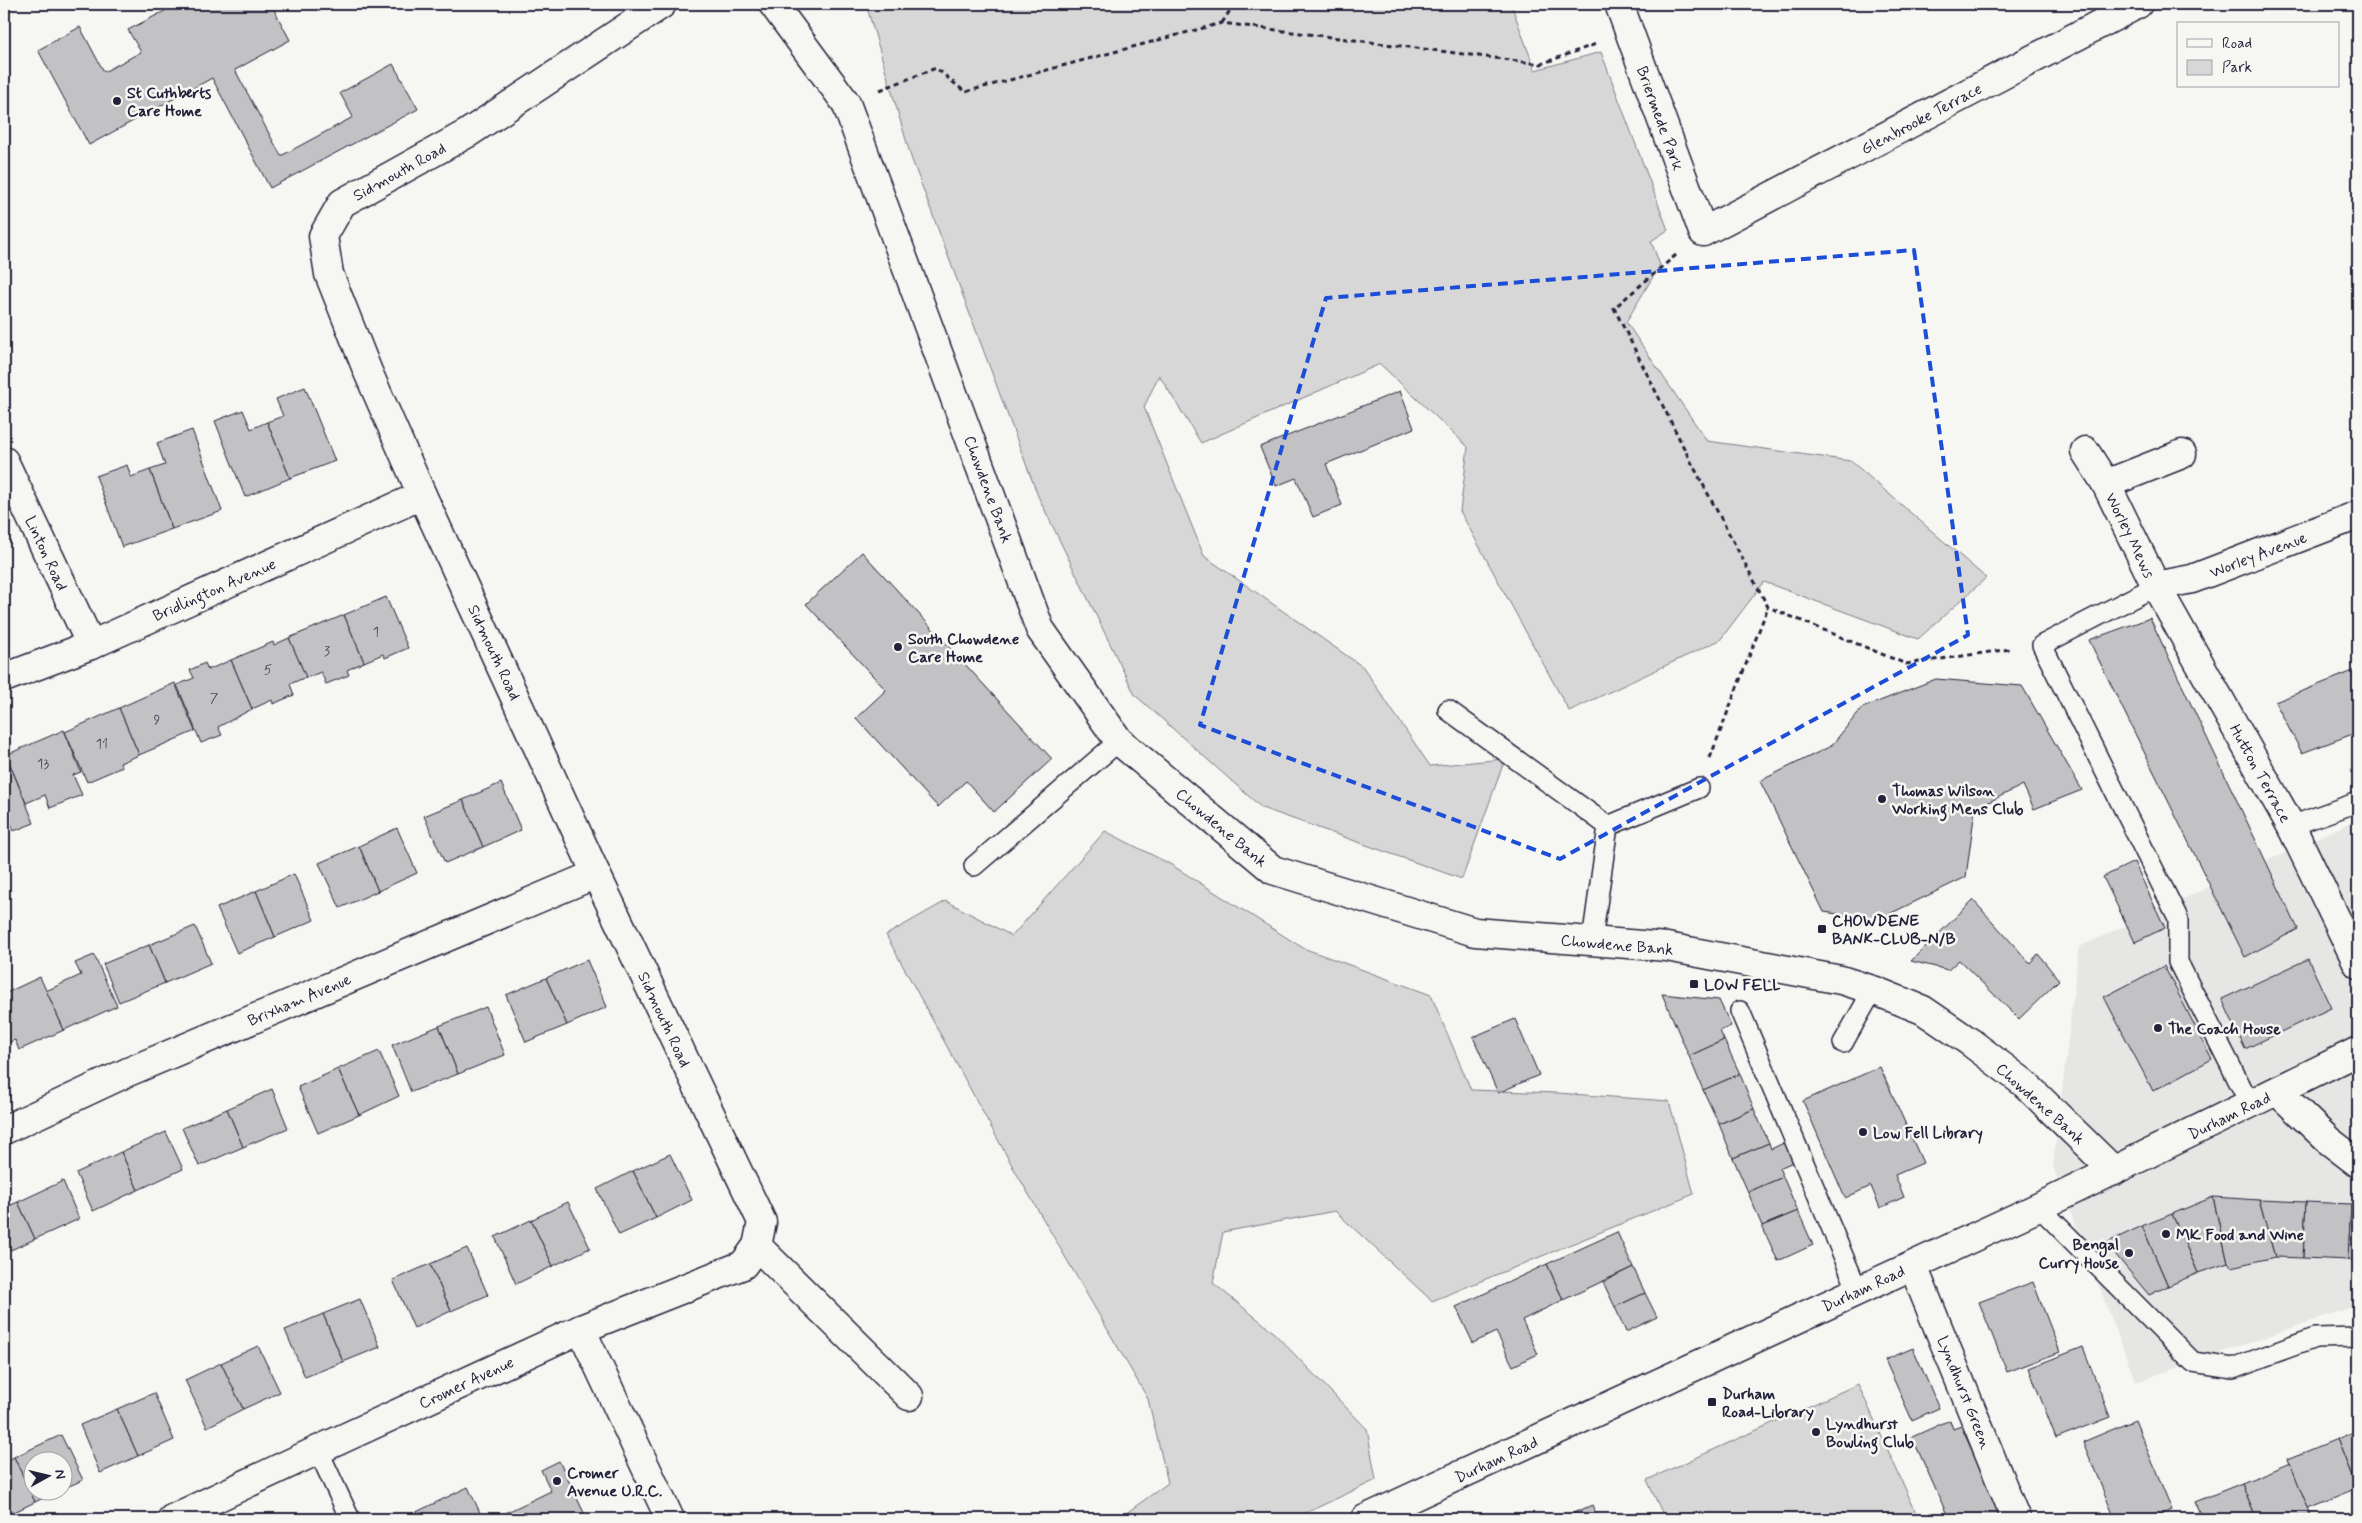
<svg xmlns="http://www.w3.org/2000/svg" width="2362" height="1523" font-family="Mynerve,sans-serif">
<style>
.built{fill:#e6e6e4}
.green{fill:#d7d7d7;stroke:#7c7c89}
.building{fill:#c2c2c4;stroke:#22223b}
.lines{fill:none;stroke-linecap:round;stroke-linejoin:round}
.service-casing{stroke:#22223b;stroke-width:22}
.pedestrian-casing{stroke:#22223b;stroke-width:31}
.minor-casing{stroke:#22223b;stroke-width:31}
.tertiary-casing{stroke:#22223b;stroke-width:31}
.primary-casing{stroke:#22223b;stroke-width:31}
.path{stroke:#22223b;stroke-width:3;stroke-dasharray:5 4;stroke-linecap:butt}
.service{stroke:#f6f6f2;stroke-width:19}
.pedestrian{stroke:#f6f6f2;stroke-width:28}
.minor{stroke:#f6f6f2;stroke-width:28}
.tertiary{stroke:#f6f6f2;stroke-width:28}
.primary{stroke:#f6f6f2;stroke-width:28}
.marked{fill:none;stroke:#1d4ed8;stroke-width:4;stroke-dasharray:10 6;stroke-linejoin:round}
.poi-dot{fill:#22223b;stroke:#f6f6f2;stroke-width:2}
.labels{text-anchor:middle;stroke-width:5;stroke-linejoin:round;paint-order:stroke}
.number-label{font-size:14px;fill:#4a4a5d}
.poi-label{font-size:16px;font-weight:bold;fill:#22223b;stroke:#f6f6f2;text-anchor:start}
.street-label{font-size:16px;fill:#22223b;stroke:#f6f6f2}
</style>
<rect width="100%" height="100%" fill="#f6f6f2"/>
<filter id="ink" filterUnits="userSpaceOnUse"><feTurbulence type="fractalNoise" baseFrequency=".02" numOctaves="2"/><feDisplacementMap in="SourceGraphic" scale="10" xChannelSelector="R" yChannelSelector="G"/><feConvolveMatrix kernelMatrix="1 2 1 2 8 2 1 2 1" color-interpolation-filters="sRGB"/></filter>
<g filter="url(#ink)">
<!-- built -->
<path class="built" d="M2358,819V1305L2136,1382L2053,1167L2079,947Z"/>
<!-- green -->
<g class="green">
<path d="M866,4H1511L1535,70L1601,52L1668,230L1651,241L1660,265L1626,322L1707,441L1851,461L1986,578L1918,639L1764,582L1720,640L1569,711L1460,511L1468,447L1380,364L1201,443L1159,375L1144,407L1204,556L1363,667L1430,766L1505,759L1462,879L1262,808L1135,695L1038,496L911,157Z"/>
<path d="M1105,831L1170,864L1303,948L1431,995L1471,1090L1557,1093L1669,1101L1694,1194L1432,1301L1335,1211L1223,1232L1213,1283L1270,1329L1367,1429L1376,1480L1293,1519H1118L1168,1483L1148,1399L1014,1169L886,935L946,901L1012,936Z"/>
<path d="M1858,1384L1919,1519H1665L1647,1480Z"/>
</g>
<!-- building -->
<g class="building">
<path d="M178,4H271L290,40L235,70L281,156L353,117L340,93L393,64L418,109L270,188L212,78L89,145L38,50L80,27L104,72L141,52L128,30Z"/>
<path d="M305,387L335,461L290,478L267,422L283,416L276,399Z"/>
<path d="M1400,391L1414,428L1326,464L1342,505L1313,517L1296,478L1276,486L1260,447Z"/>
<path d="M243,410L251,429L267,422L290,478L245,497L215,421Z"/>
<path d="M192,430L222,511L172,529L150,470L165,465L157,443Z"/>
<path d="M127,465L131,477L150,470L172,529L122,547L96,476Z"/>
<path d="M862,552L1052,759L994,812L966,781L938,807L856,718L886,690L806,604Z"/>
<path d="M386,597L408,648L385,658L383,654L364,662L344,615Z"/>
<path d="M344,615L364,662L347,670L349,675L326,684L321,672L306,678L289,638Z"/>
<path d="M2150,618L2298,929L2245,957L2089,640Z"/>
<path d="M289,638L306,677L290,684L294,695L273,704L272,700L252,709L231,660L273,642L274,645Z"/>
<path d="M231,660L252,709L218,727L222,735L201,743L177,685L194,678L190,670L205,663L208,670Z"/>
<path d="M2358,669V732L2302,753L2275,702Z"/>
<path d="M1936,679L2022,686L2082,790L2034,809L2023,785L1975,809L1966,877L1877,920L1824,912L1760,781L1831,746L1862,708Z"/>
<path d="M175,683L195,731L139,755L119,708Z"/>
<path d="M119,708L139,755L120,763L122,767L87,782L65,732Z"/>
<path d="M64,730L81,772L73,775L82,795L50,808L45,795L26,803L6,755Z"/>
<path d="M4,755H6L34,823L14,831L8,816L4,817Z"/>
<path d="M501,783L521,830L483,847L463,800Z"/>
<path d="M463,800L483,847L445,863L424,816Z"/>
<path d="M397,828L417,873L378,891L359,846Z"/>
<path d="M359,846L378,891L340,908L319,863Z"/>
<path d="M2134,862L2165,928L2135,942L2103,877Z"/>
<path d="M294,874L314,920L275,937L256,891Z"/>
<path d="M256,891L275,937L237,953L217,908Z"/>
<path d="M1973,900L2030,963L2038,954L2059,980L2019,1019L1959,960L1948,970L1911,961Z"/>
<path d="M195,926L211,963L165,983L149,945Z"/>
<path d="M149,945L165,983L119,1002L103,964Z"/>
<path d="M94,955L117,1006L64,1030L46,991L81,975L75,963Z"/>
<path d="M2308,959L2331,1008L2245,1049L2222,999Z"/>
<path d="M587,960L607,1007L567,1025L546,978Z"/>
<path d="M2164,966L2212,1059L2153,1091L2104,997Z"/>
<path d="M40,977L64,1030L19,1050L15,1040L9,1042L4,1031V994Z"/>
<path d="M546,978L567,1025L526,1042L506,995Z"/>
<path d="M1662,994L1719,1000L1731,1026L1720,1031L1724,1040L1689,1056Z"/>
<path d="M486,1007L505,1055L458,1074L439,1026Z"/>
<path d="M1515,1019L1539,1075L1498,1093L1473,1037Z"/>
<path d="M439,1026L458,1074L411,1092L392,1045Z"/>
<path d="M1724,1040L1740,1074L1703,1090L1689,1056Z"/>
<path d="M379,1051L399,1096L359,1115L338,1069Z"/>
<path d="M1880,1067L1923,1163L1895,1175L1904,1197L1880,1208L1871,1186L1845,1198L1803,1101Z"/>
<path d="M338,1069L359,1115L318,1133L298,1087Z"/>
<path d="M1740,1074L1754,1109L1719,1124L1703,1090Z"/>
<path d="M272,1089L288,1128L243,1147L227,1109Z"/>
<path d="M227,1109L243,1147L199,1166L182,1128Z"/>
<path d="M1754,1109L1769,1143L1733,1158L1719,1124Z"/>
<path d="M166,1132L183,1169L138,1190L121,1152Z"/>
<path d="M1790,1140L1798,1160L1779,1168L1783,1177L1748,1192L1733,1158L1769,1143L1771,1149Z"/>
<path d="M121,1152L138,1190L93,1211L76,1173Z"/>
<path d="M670,1154L692,1200L656,1218L633,1171Z"/>
<path d="M633,1171L656,1218L619,1235L597,1189Z"/>
<path d="M1783,1177L1798,1211L1762,1226L1748,1192Z"/>
<path d="M63,1181L79,1219L35,1239L18,1202Z"/>
<path d="M2213,1197L2228,1263L2198,1273L2172,1214Z"/>
<path d="M2213,1197L2259,1200L2275,1257L2231,1267L2228,1263Z"/>
<path d="M2259,1200L2306,1202L2303,1258L2275,1257Z"/>
<path d="M18,1202L35,1239L4,1253V1208Z"/>
<path d="M568,1202L590,1248L553,1266L531,1220Z"/>
<path d="M2306,1202L2351,1204L2348,1260L2303,1258Z"/>
<path d="M2351,1204L2358,1205V1261L2348,1260Z"/>
<path d="M1798,1211L1813,1245L1778,1261L1762,1226Z"/>
<path d="M2172,1214L2198,1273L2168,1286L2142,1226Z"/>
<path d="M531,1220L553,1266L516,1284L495,1237Z"/>
<path d="M2142,1226L2168,1286L2149,1295L2106,1243Z"/>
<path d="M1617,1232L1633,1267L1563,1300L1547,1264Z"/>
<path d="M467,1248L488,1295L451,1311L430,1264Z"/>
<path d="M430,1264L451,1311L414,1328L393,1280Z"/>
<path d="M1547,1264L1563,1300L1522,1320L1538,1354L1513,1366L1496,1332L1473,1343L1456,1307Z"/>
<path d="M1633,1267L1645,1293L1615,1307L1603,1282Z"/>
<path d="M2033,1282L2060,1352L2007,1372L1979,1302Z"/>
<path d="M1645,1293L1657,1317L1626,1332L1615,1307Z"/>
<path d="M360,1299L380,1347L343,1362L323,1314Z"/>
<path d="M323,1314L343,1362L305,1377L285,1330Z"/>
<path d="M258,1346L280,1392L243,1409L221,1363Z"/>
<path d="M2083,1347L2110,1417L2056,1438L2029,1368Z"/>
<path d="M1913,1348L1939,1408L1912,1420L1885,1360Z"/>
<path d="M221,1363L243,1409L207,1427L185,1380Z"/>
<path d="M154,1393L174,1440L138,1456L117,1409Z"/>
<path d="M117,1409L138,1456L100,1473L80,1425Z"/>
<path d="M1950,1420L1953,1429L1961,1426L2003,1519H1949L1912,1437Z"/>
<path d="M2135,1420L2172,1510L2151,1519H2115L2083,1442Z"/>
<path d="M2358,1430V1488L2357,1489L2337,1439Z"/>
<path d="M61,1435L83,1480L62,1489V1460H32V1490H60L35,1502L14,1457Z"/>
<path d="M2337,1439L2357,1489L2308,1509L2288,1459Z"/>
<path d="M14,1457L35,1502L4,1517V1462Z"/>
<path d="M559,1461L587,1519H493L551,1491L541,1470Z"/>
<path d="M2290,1463L2311,1516L2305,1519H2256L2242,1483Z"/>
<path d="M2242,1483L2256,1519H2202L2195,1502Z"/>
<path d="M468,1487L483,1519H402Z"/>
<path d="M1592,1505L1598,1519H1561Z"/>
</g>
<g class="lines">
<!-- service casing -->
<g class="service-casing">
<g id="service">
<path d="M2156,586L2042,645L2178,918V962L2250,1104"/>
<path d="M1448,710L1608,826"/>
<path d="M2291,826L2358,802"/>
<path d="M974,866L1119,741"/>
<path d="M1592,941L1608,826L1699,788"/>
<path d="M1740,1011L1858,1291"/>
<path d="M1843,1043L1873,990"/>
<path d="M2039,1207L2193,1362L2233,1368L2315,1338L2358,1337"/>
<path d="M318,1450L350,1519"/>
</g>
</g>
<!-- pedestrian casing -->
<g class="pedestrian-casing">
<path id="pedestrian" d="M2156,586L2192,579L2358,515"/>
</g>
<!-- minor casing -->
<g class="minor-casing">
<g id="minor">
<path d="M662,4L468,133L342,203L323,236L329,274L368,372L422,495L596,874L762,1222L757,1246L909,1396"/>
<path d="M1619,4L1703,232L2138,4"/>
<path d="M2085,451L2106,484L2156,586L2291,826L2358,964"/>
<path d="M4,461L91,645"/>
<path d="M2106,484L2182,454"/>
<path d="M4,678L91,645L422,495"/>
<path d="M4,1130L128,1072L596,874"/>
<path d="M1913,1266L2016,1519"/>
<path d="M581,1329L670,1519"/>
<path d="M172,1519L318,1450L581,1329L743,1265L757,1246"/>
</g>
</g>
<!-- tertiary casing -->
<g class="tertiary-casing">
<g id="tertiary">
<path d="M773,4L846,103L1040,629L1119,741L1273,870L1475,932L1667,947L1841,980L1873,990L1923,1010L1970,1042L2024,1083L2114,1171"/>
<path d="M2277,1091L2328,1140L2358,1163"/>
</g>
</g>
<!-- primary casing -->
<g class="primary-casing">
<path id="primary" d="M1365,1519L2039,1207L2358,1051"/>
</g>
<!-- path -->
<g class="path">
<path d="M1222,23L1234,4"/>
<path d="M880,90L936,68L965,92L1222,23L1541,64L1596,44"/>
<path d="M1676,255L1614,308L1689,458L1768,607L1906,664L2011,649"/>
<path d="M1710,758L1768,607"/>
<path d="M2347,1519L2358,1514"/>
</g>
<!-- service -->
<use href="#service" class="service"/>
<!-- pedestrian -->
<use href="#pedestrian" class="pedestrian"/>
<!-- minor -->
<use href="#minor" class="minor"/>
<!-- tertiary -->
<use href="#tertiary" class="tertiary"/>
<!-- primary -->
<use href="#primary" class="primary"/>
</g>
</g>
<!-- marked area -->
<path class="marked" d="M1914,250L1968,635L1560,859L1200,725L1326,298Z"/>
<!-- markers -->
<g class="poi-dot">
<circle cx="117" cy="101" r="5"/>
<circle cx="898" cy="647" r="5"/>
<circle cx="1882" cy="799" r="5"/>
<rect x="1817" y="924" width="10" height="10" rx="2.5"/>
<rect x="1689" y="979" width="10" height="10" rx="2.5"/>
<circle cx="2158" cy="1028" r="5"/>
<circle cx="1863" cy="1132" r="5"/>
<circle cx="2166" cy="1234" r="5"/>
<circle cx="2129" cy="1253" r="5"/>
<rect x="1707" y="1397" width="10" height="10" rx="2.5"/>
<circle cx="1816" cy="1432" r="5"/>
<circle cx="557" cy="1481" r="5"/>
</g>
<g class="labels">
<!-- number labels -->
<g class="number-label">
<text x="376" y="636">1</text>
<text x="327" y="655">3</text>
<text x="268" y="674">5</text>
<text x="214" y="702">7</text>
<text x="157" y="724">9</text>
<text x="102" y="748">11</text>
<text x="43" y="768">13</text>
</g>
<!-- poi labels -->
<g class="poi-label">
<text x="127" y="98">St Cuthberts<tspan x="127" dy="18">Care Home</tspan></text>
<text x="908" y="644">South Chowdene<tspan x="908" dy="18">Care Home</tspan></text>
<text x="1892" y="796">Thomas Wilson<tspan x="1892" dy="18">Working Mens Club</tspan></text>
<text x="1832" y="926">CHOWDENE<tspan x="1832" dy="18">BANK-CLUB-N/B</tspan></text>
<text x="1704" y="990">LOW FELL</text>
<text x="2168" y="1034">The Coach House</text>
<text x="1873" y="1138">Low Fell Library</text>
<text x="2176" y="1240">MK Food and Wine</text>
<text x="2119" y="1250" text-anchor="end">Bengal<tspan x="2119" dy="18">Curry House</tspan></text>
<text x="1722" y="1399">Durham<tspan x="1722" dy="18">Road-Library</tspan></text>
<text x="1826" y="1429">Lyndhurst<tspan x="1826" dy="18">Bowling Club</tspan></text>
<text x="567" y="1478">Cromer<tspan x="567" dy="18">Avenue U.R.C.</tspan></text>
</g>
<!-- street labels -->
<g class="street-label">
<text transform="translate(1661 118) rotate(70)" y="6">Briermede Park</text>
<text transform="translate(1921 118) rotate(-28)" y="6">Glenbrooke Terrace</text>
<text transform="translate(399 171) rotate(-29)" y="6">Sidmouth Road</text>
<text transform="translate(989 489) rotate(70)" y="6">Chowdene Bank</text>
<text transform="translate(2131 535) rotate(64)" y="6">Worley Mews</text>
<text transform="translate(47 553) rotate(65)" y="6">Linton Road</text>
<text transform="translate(2258 554) rotate(-21)" y="6">Worley Avenue</text>
<text transform="translate(214 589) rotate(-24)" y="6">Bridlington Avenue</text>
<text transform="translate(495 652) rotate(65)" y="6">Sidmouth Road</text>
<text transform="translate(2261 773) rotate(61)" y="6">Hutton Terrace</text>
<text transform="translate(1222 827) rotate(40)" y="6">Chowdene Bank</text>
<text transform="translate(1617 944) rotate(5)" y="6">Chowdene Bank</text>
<text transform="translate(299 999) rotate(-23)" y="6">Brixham Avenue</text>
<text transform="translate(665 1019) rotate(65)" y="6">Sidmouth Road</text>
<text transform="translate(2041 1103) rotate(42)" y="6">Chowdene Bank</text>
<text transform="translate(2229 1115) rotate(-26)" y="6">Durham Road</text>
<text transform="translate(1863 1288) rotate(-25)" y="6">Durham Road</text>
<text transform="translate(466 1382) rotate(-25)" y="6">Cromer Avenue</text>
<text transform="translate(1965 1392) rotate(68)" y="6">Lyndhurst Green</text>
<text transform="translate(1496 1459) rotate(-25)" y="6">Durham Road</text>
</g>
</g>
<!-- margin -->
<rect width="2362" height="1523" fill="none" stroke="#f6f6f2" stroke-width="20"/>
<rect x="10" y="10" width="2342" height="1503" fill="none" stroke="#22223b" stroke-width="2" filter="url(#ink)"/>
<!-- legend -->
<rect x="2177" y="22" width="162" height="65" fill="#f6f6f2" stroke="#a1a1a9"/>
<rect x="2187" y="39" width="25" height="8" fill="#f6f6f2" stroke="#a1a1a9"/>
<text x="2222" y="48" font-size="15" fill="#22223b">Road</text>
<rect x="2187" y="60" width="25" height="15" fill="#d7d7d7" stroke="#a1a1a9"/>
<text x="2222" y="72" font-size="15" fill="#22223b">Park</text>
<!-- north arrow -->
<g transform="translate(48 1476) rotate(82)"><circle r="24" fill="#f6f6f2" stroke="#a1a1a9"/>
<path d="M0-4L9 19L0 12L-9 19Z" fill="#22223b"/>
<text y="-8" font-size="14" font-weight="bold" text-anchor="middle" fill="#22223b">N</text>
</g>
</svg>
